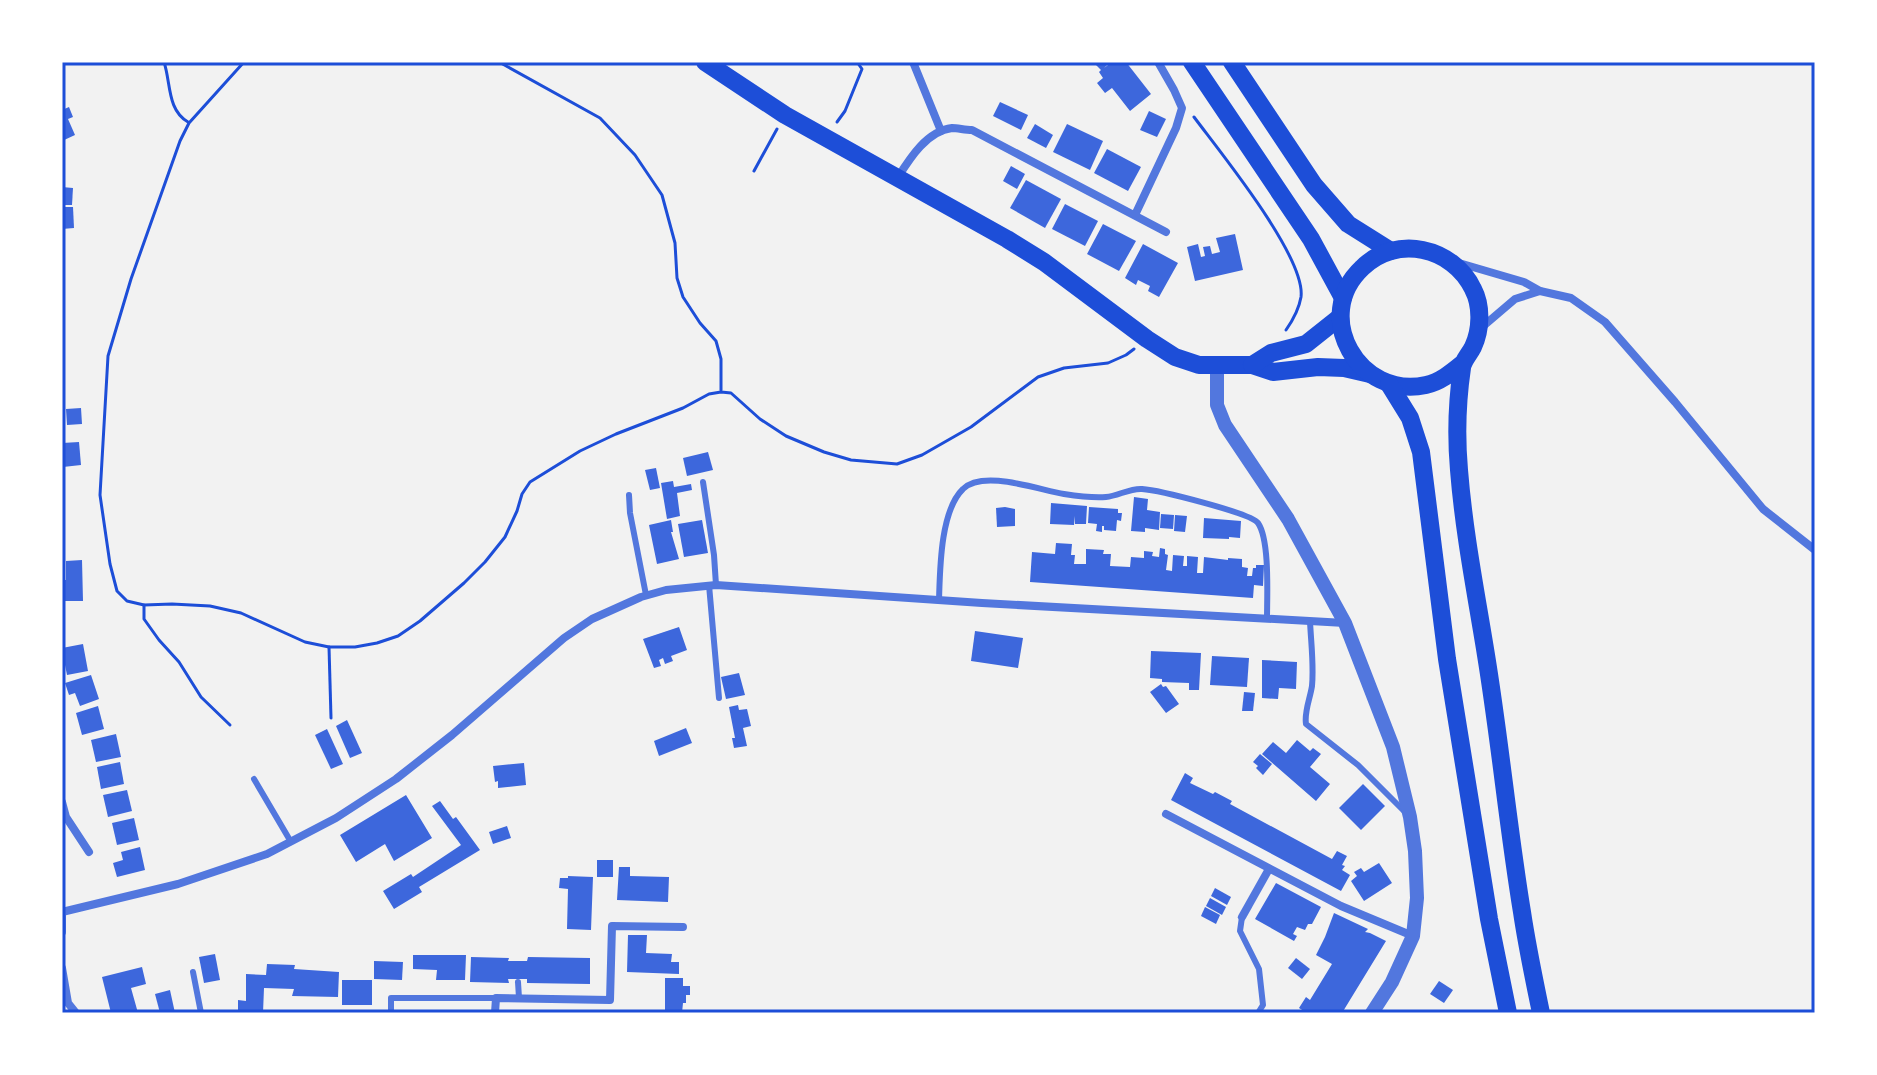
<svg xmlns="http://www.w3.org/2000/svg" width="1877" height="1075" font-family="'PT Sans Narrow',sans-serif">
<style>
.building{fill:#3d67dc}
.lines{fill:none;stroke-linecap:round;stroke-linejoin:round}
.path{stroke:#1d4ed8;stroke-width:3}
.service{stroke:#5277de;stroke-width:6}
.minor{stroke:#5277de;stroke-width:8}
.tertiary{stroke:#5277de;stroke-width:14}
.primary{stroke:#1d4ed8;stroke-width:18}
.trunk{stroke:#1d4ed8;stroke-width:18}
.neatline{fill:none;stroke:#1d4ed8;stroke-width:3}
</style>
<rect width="100%" height="100%" fill="#f2f2f2"/>
<!-- building -->
<g class="building">
<path d="M1093,62H1110L1104,68L1112,62H1126L1151,94L1130,111L1112,88L1105,93L1097,83L1103,78L1099,72L1101,70Z"/>
<path d="M1000,102L1028,115L1021,130L993,116Z"/>
<path d="M69,107L73,117L68,119L75,135L62,141V110Z"/>
<path d="M1149,111L1166,119L1157,137L1140,130Z"/>
<path d="M1035,124L1053,135L1046,148L1027,138Z"/>
<path d="M1067,124L1103,141L1090,170L1053,152Z"/>
<path d="M1107,149L1141,167L1128,191L1094,173Z"/>
<path d="M1011,166L1025,174L1017,189L1003,181Z"/>
<path d="M1026,180L1061,199L1045,228L1010,208Z"/>
<path d="M62,187L73,188L72,205H62Z"/>
<path d="M1065,204L1098,221L1085,246L1052,229Z"/>
<path d="M62,207H73L74,228L62,229Z"/>
<path d="M1103,224L1136,241L1119,271L1087,254Z"/>
<path d="M1235,234L1243,270L1195,281L1187,247L1198,244L1201,257L1205,256L1203,247L1210,246L1212,254L1220,252L1216,238Z"/>
<path d="M1143,244L1178,263L1159,297L1148,291L1150,286L1138,280L1136,285L1125,278Z"/>
<path d="M81,408L82,424L67,425L66,409Z"/>
<path d="M79,442L81,465L63,467L62,443Z"/>
<path d="M708,452L713,470L687,476L683,458Z"/>
<path d="M656,468L660,488L650,490L645,470Z"/>
<path d="M673,481L674,487L691,484L692,490L677,493L680,516L667,519L661,483Z"/>
<path d="M1134,497L1148,499L1147,510L1160,512L1159,530L1145,528V532L1131,531Z"/>
<path d="M1051,503L1087,506L1086,524H1075V516L1074,525L1050,524Z"/>
<path d="M1005,507L1015,509V526L997,527L996,508Z"/>
<path d="M1089,507L1118,509V513H1122L1121,521L1117,520L1116,531L1104,530V526H1102V532L1096,531L1097,524L1088,523Z"/>
<path d="M1161,514L1174,515L1173,529L1160,528Z"/>
<path d="M1175,515L1187,516L1185,532L1174,531Z"/>
<path d="M1204,518L1241,521L1240,538L1229,537V539L1203,538Z"/>
<path d="M671,520L673,532H671L679,559L657,564L649,525Z"/>
<path d="M702,520L708,553L684,557L678,524Z"/>
<path d="M1056,543L1072,544L1071,555H1075L1074,564H1086V549L1104,550L1103,554H1111L1110,566L1130,567L1131,557L1144,558V551L1153,552L1152,556L1159,557L1160,548L1165,549V554L1168,555L1166,570L1172,571L1173,555L1184,556L1183,566H1187V556L1198,557L1197,573H1203L1204,557L1228,560V558L1242,559V567L1248,568L1247,576H1252L1253,568H1256V565H1264L1263,586L1254,585L1253,598L1030,582L1032,552L1055,554Z"/>
<path d="M82,560L83,601H62V580H66V561Z"/>
<path d="M679,627L687,650L671,656L673,661L665,664L663,658L659,660L661,666L654,668L643,639Z"/>
<path d="M975,631L1023,638L1018,668L971,661Z"/>
<path d="M83,644L88,671L67,675L65,665H62V648Z"/>
<path d="M1151,651L1201,653L1199,690H1189V683L1162,682V679L1150,678Z"/>
<path d="M1212,656L1249,658L1247,687L1210,685Z"/>
<path d="M1262,660L1297,662L1296,689L1279,688L1278,699L1262,698Z"/>
<path d="M739,673L745,695L726,699L721,677Z"/>
<path d="M91,675L99,699L80,706L75,693L69,695L65,683Z"/>
<path d="M1161,684L1163,687L1166,686L1179,704L1166,713L1150,692Z"/>
<path d="M1244,692L1255,693L1253,711H1242Z"/>
<path d="M738,705L739,710L747,709L751,726L743,728L747,746L734,748L732,738H735L729,707Z"/>
<path d="M98,706L104,729L82,735L76,713Z"/>
<path d="M347,720L362,753L350,758L336,726Z"/>
<path d="M686,728L692,743L659,756L654,741Z"/>
<path d="M327,729L343,764L331,769L315,735Z"/>
<path d="M116,734L121,757L96,762L91,740Z"/>
<path d="M1297,740L1310,751L1313,748L1321,754L1310,767L1330,784L1316,801L1262,754L1273,742L1286,753Z"/>
<path d="M1260,754L1272,764L1263,775L1256,768L1258,766L1253,762Z"/>
<path d="M120,762L124,784L101,789L97,767Z"/>
<path d="M524,763L526,785L498,788V781L495,782L493,766Z"/>
<path d="M1185,773L1193,778L1190,783L1213,794L1215,792L1232,801L1230,804L1332,859L1337,851L1347,856L1342,865L1345,866L1342,870L1350,875L1341,891L1171,800Z"/>
<path d="M1363,784L1385,806L1361,830L1339,808Z"/>
<path d="M127,790L132,811L108,817L103,795Z"/>
<path d="M406,795L432,838L394,861L385,844L356,862L340,835Z"/>
<path d="M440,801L453,819L456,817L480,850L419,887L422,892L394,909L383,891L411,874L413,877L461,845L432,806Z"/>
<path d="M134,818L139,840L117,845L112,823Z"/>
<path d="M507,826L511,838L493,844L489,832Z"/>
<path d="M140,847L145,870L117,877L113,863L123,860L121,852Z"/>
<rect x="597" y="860" width="16" height="17"/>
<path d="M1379,863L1392,883L1364,901L1351,881L1357,876L1354,872L1361,868L1364,872Z"/>
<path d="M619,867H630V876L669,877L668,902L617,900Z"/>
<path d="M568,876L593,877L591,930L567,929L568,889L559,888L560,878H568Z"/>
<path d="M1276,883L1321,907L1312,924H1308L1305,930L1297,927L1293,934L1297,936L1294,941L1255,919Z"/>
<path d="M1215,888L1231,897L1227,905L1211,896Z"/>
<path d="M1210,898L1226,907L1222,915L1206,906Z"/>
<path d="M1205,907L1220,915L1216,924L1201,916Z"/>
<path d="M1334,913L1368,929L1365,932L1370,933L1386,941L1342,1013H1307L1299,1008L1306,997L1310,1000L1332,964L1316,955L1325,937Z"/>
<path d="M628,935H647L646,953L672,954L671,962H679V974L627,972Z"/>
<path d="M215,954L220,980L204,983L199,957Z"/>
<path d="M413,955H466L465,980H436L437,970L413,969Z"/>
<path d="M471,957L509,958L508,961H527L528,957L590,958V984L527,983V979H508L509,983L470,982Z"/>
<path d="M1296,958L1310,969L1302,979L1288,968Z"/>
<path d="M374,961L403,962L402,980L374,979Z"/>
<path d="M267,964L295,965L294,969L339,972L338,997L292,996L294,989L264,988L263,1013H238V1000L246,1001V974L266,975Z"/>
<path d="M142,967L146,984L131,988L138,1013H111L102,977Z"/>
<path d="M665,978H683V986H690V995H686V1003H683L682,1013H665Z"/>
<rect x="342" y="980" width="30" height="25"/>
<path d="M1439,981L1453,990L1444,1003L1430,994Z"/>
<path d="M170,990L175,1013H160L155,994Z"/>
</g>
<g class="lines">
<!-- path -->
<g class="path">
<path d="M164,62C171,83 167,110 188,122"/>
<path d="M244,62L189,123L180,141L131,279L108,356L100,495L110,564L117,591L127,601L144,605L172,604L210,606L241,613L305,642L329,647H355L377,643L398,636L420,621L464,583L485,562L505,537L517,511L522,494L530,482L580,451L616,434L683,408L709,394L721,392L731,393L760,419L786,436L824,452L851,460L897,464L922,455L971,427L1038,377L1064,368L1108,363L1126,355L1134,349"/>
<path d="M499,62L600,118L635,155L662,195L675,243L677,278L683,297L700,323L716,341L721,359V390"/>
<path d="M1194,117C1220,152 1306,257 1301,297C1299,309 1293,320 1286,330"/>
<path d="M837,122L845,111L862,69L857,62"/>
<path d="M754,171L777,129"/>
<path d="M144,605V619L159,640L179,662L201,697L230,725"/>
<path d="M329,647L331,718"/>
</g>
<!-- service -->
<g class="service">
<path d="M703,482L714,555L716,585"/>
<path d="M629,495L630,513L646,595"/>
<path d="M709,585L719,698"/>
<path d="M939,600C940,571 940,511 963,489C983,469 1039,490 1064,494C1077,496 1093,498 1106,497C1118,496 1130,488 1142,489C1158,490 1251,513 1258,523C1270,540 1267,597 1267,619"/>
<path d="M1310,621C1311,643 1314,665 1312,686C1310,699 1304,712 1306,724L1358,765L1405,812"/>
<path d="M254,779L291,842"/>
<path d="M1242,917L1240,931L1259,969L1263,1005L1258,1013"/>
<path d="M193,972L201,1013"/>
<path d="M518,982L519,998"/>
<path d="M391,1013V998H496"/>
</g>
<!-- minor -->
<g class="minor">
<path d="M913,62L941,131"/>
<path d="M898,177C910,158 927,131 952,128C958,128 965,130 972,130L1166,232"/>
<path d="M1135,215L1176,128L1182,108L1174,90L1158,62"/>
<path d="M1459,263L1524,282L1540,291L1571,298L1605,322L1675,402L1763,509L1815,550"/>
<path d="M1481,328L1515,299L1540,291"/>
<path d="M62,802L66,817L89,852"/>
<path d="M1166,814L1341,906L1413,936"/>
<path d="M62,912L178,884L267,854L336,818L396,779L452,735L564,638L592,619L641,597L666,590L716,585L982,603L1345,623"/>
<path d="M1242,917L1269,869"/>
<path d="M62,932V912"/>
<path d="M62,968L68,1003L76,1013"/>
<path d="M495,1013L496,998L610,1000L612,926L683,927"/>
</g>
<!-- tertiary -->
<path class="tertiary" d="M1217,364V405L1225,425L1288,519L1345,623L1393,747L1410,817L1415,851L1417,898L1413,936L1392,982L1372,1013"/>
<!-- primary -->
<g class="primary">
<path d="M705,62L785,115L1007,239L1044,262L1147,339L1175,357L1199,365H1252L1273,372L1318,367L1344,368L1370,374"/>
<path d="M1252,365L1271,353L1306,344L1340,317"/>
</g>
<!-- trunk -->
<g class="trunk">
<path d="M1192,62L1311,239L1343,298"/>
<path d="M1232,62L1314,185L1348,224L1391,251"/>
<path d="M1462,364C1451,373 1440,382 1426,385C1359,400 1311,316 1362,268C1396,234 1453,247 1473,289C1482,306 1481,330 1473,347C1469,355 1463,360 1462,368C1457,402 1456,436 1459,470C1464,533 1476,593 1486,655C1500,741 1508,827 1522,912C1527,946 1534,979 1541,1013"/>
<path d="M1389,384L1410,418L1421,452L1447,659L1489,919L1508,1013"/>
</g>
</g>
<!-- border -->
<rect width="1877" height="1075" fill="none" stroke="#ffffff" stroke-width="128"/>
<rect x="64" y="64" width="1749" height="947" class="neatline"/>
</svg>
